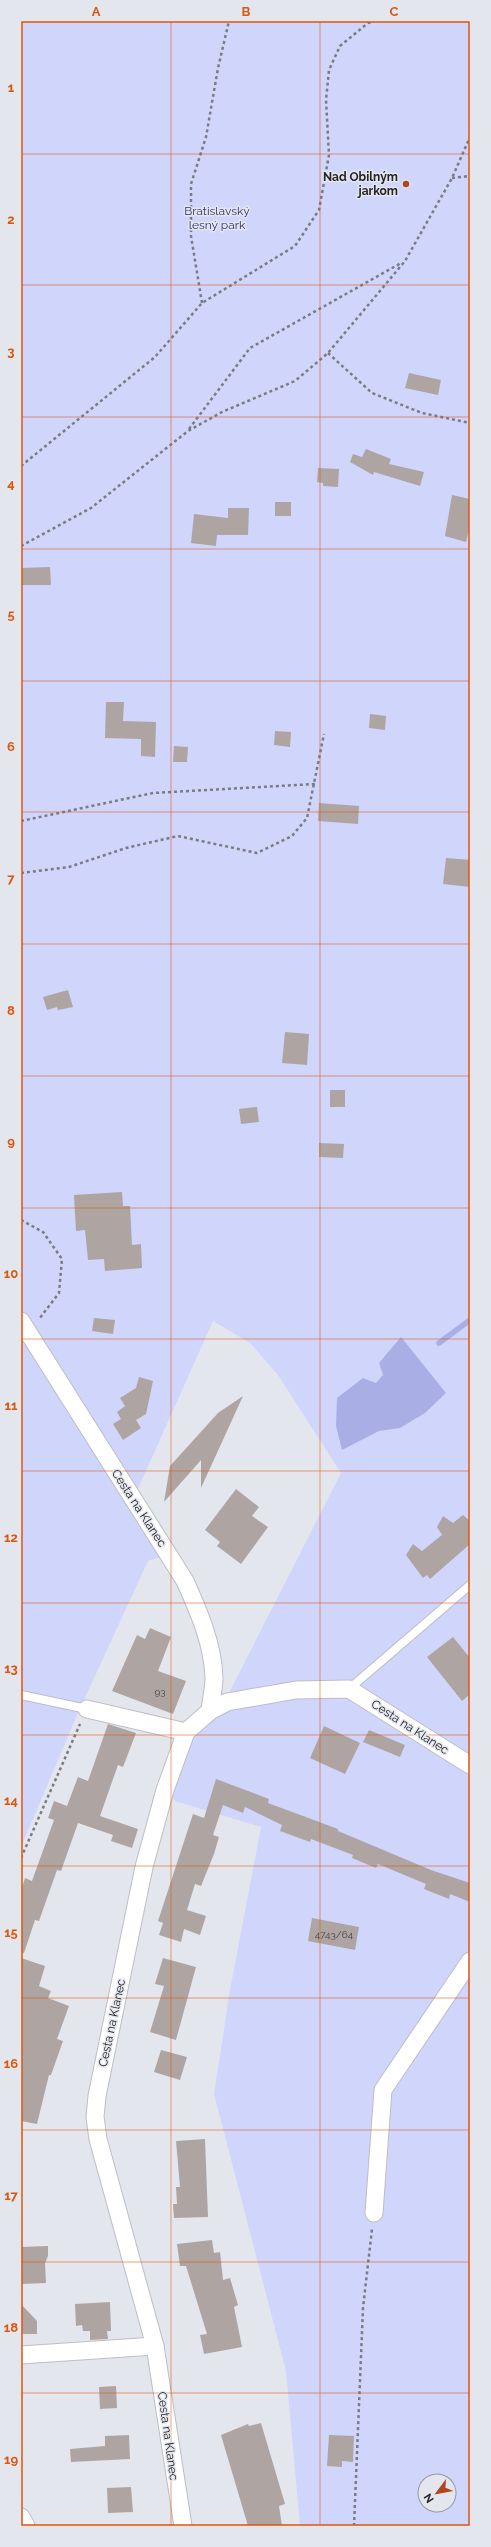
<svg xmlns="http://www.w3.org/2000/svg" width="491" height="2547" font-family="Raleway,sans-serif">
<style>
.green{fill:#d0d5fc;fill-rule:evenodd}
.water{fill:#a9afe4}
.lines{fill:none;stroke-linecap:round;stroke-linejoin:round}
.stream{stroke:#a9afe4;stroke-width:5.5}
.building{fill:#aea5a2}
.service-casing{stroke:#bdbec6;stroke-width:10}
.minor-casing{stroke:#bdbec6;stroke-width:19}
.path{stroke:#7a7c81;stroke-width:2.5;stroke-dasharray:3 3;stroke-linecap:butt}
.service{stroke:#fff;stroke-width:8}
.minor{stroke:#fff;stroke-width:17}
.grid{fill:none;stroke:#de560d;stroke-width:1;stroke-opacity:0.55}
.poi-dot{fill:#ae4722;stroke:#e4e6ee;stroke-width:1.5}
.labels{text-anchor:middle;stroke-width:3;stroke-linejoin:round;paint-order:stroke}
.number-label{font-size:10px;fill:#464446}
.poi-label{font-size:12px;font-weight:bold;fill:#232427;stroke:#e4e6ee;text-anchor:end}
.park-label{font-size:12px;fill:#30316f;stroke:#e4e6ee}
.street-label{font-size:12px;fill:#232427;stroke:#e4e6ee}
.neatline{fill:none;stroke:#de560d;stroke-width:1.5}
.grid-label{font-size:13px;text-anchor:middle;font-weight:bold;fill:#de560d}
</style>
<rect width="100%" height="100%" fill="#e4e6ee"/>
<!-- green -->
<path class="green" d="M21,21H470V2526H300L286,2371L214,2094L230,1990L261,1827L175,1801L165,1790L186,1732L227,1702L230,1691L341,1473L278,1375L250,1343L213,1321L133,1500L169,1554L148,1561L78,1713L21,1847ZM425,2481H449V2505H425Z"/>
<!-- water -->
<path class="water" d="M401,1337L446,1393L425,1413L400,1428L379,1431L342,1450L336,1426L337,1398L363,1378L376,1383L383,1375L379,1363Z"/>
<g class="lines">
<!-- stream -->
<path class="stream" d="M439,1343L470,1320"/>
</g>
<!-- building -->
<g class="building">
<path d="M409,373L441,380L438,395L405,388Z"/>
<path d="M366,449L391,459L389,464L424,472L420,486L374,472L373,475L350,462L353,454L362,457Z"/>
<path d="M318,468L339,469L338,487L323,486V483L317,482Z"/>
<path d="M452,495L470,499V525L466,542L445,536Z"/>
<rect x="275" y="502" width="16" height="14"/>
<path d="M228,508H249L248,535H217L216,546L191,543L194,514L228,518Z"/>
<path d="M50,567L51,585H21V568Z"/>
<path d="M106,702H124L123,721L156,722L155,757L141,756V739L105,738Z"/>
<path d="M370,714L386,716L385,730L369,728Z"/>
<path d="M275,731L291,732L290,747L274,745Z"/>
<path d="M174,746L188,747L187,762H173Z"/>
<path d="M319,803L359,806L358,824L318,821Z"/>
<path d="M446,858L470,860V887L443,884Z"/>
<path d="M68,990L73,1007L58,1010L57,1007L47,1010L43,997Z"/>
<path d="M285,1032L309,1034L307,1065L282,1063Z"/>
<rect x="330" y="1090" width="15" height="17"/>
<path d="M257,1107L259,1122L241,1124L239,1109Z"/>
<path d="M319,1143L344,1144L343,1158L319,1157Z"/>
<path d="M122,1192L123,1206H130L132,1245L141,1244L142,1268L105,1271L104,1259L88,1260L85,1230L76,1231L74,1195Z"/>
<path d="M94,1318L115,1320L113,1334L92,1331Z"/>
<path d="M139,1377L153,1381L146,1414L136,1420L141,1428L123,1440L113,1424L121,1419L117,1412L125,1406L120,1398L136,1388Z"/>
<path d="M243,1396L201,1488V1460L164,1502L170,1466L218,1413Z"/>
<path d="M236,1489L259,1507L252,1516L268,1527L241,1564L217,1546L220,1542L205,1530Z"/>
<path d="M463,1515L470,1521V1544L430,1579L427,1575L423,1578L406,1555L413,1544L422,1551L442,1535L437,1527L443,1516L453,1523Z"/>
<path d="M150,1628L171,1637L158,1671L186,1681L173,1714L112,1691L137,1635L145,1639Z"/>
<path d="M453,1637L470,1658V1694L462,1701L427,1657Z"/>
<path d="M108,1724L136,1733L123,1767L118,1765L100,1816L138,1829L132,1848L111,1841L113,1835L78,1823L61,1871L57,1870L39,1921L35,1920L24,1953H21V1891L25,1878L32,1881L54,1820L48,1818L54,1801L67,1806L78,1777L88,1781Z"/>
<path d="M324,1726L360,1743L345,1774L310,1758Z"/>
<path d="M369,1730L405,1745L400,1757L363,1742Z"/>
<path d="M216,1779L269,1799L268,1803L338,1829V1831L431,1870L470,1883V1902L450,1894L449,1899L424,1889L426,1884L378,1864L376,1868L352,1858L353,1855L311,1839L310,1842L280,1831L282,1825L245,1807L243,1813L223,1805L213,1835L219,1837L214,1854L201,1886L195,1884L187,1910L206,1916L200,1935L184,1929L181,1942L159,1935L163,1923L158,1921L193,1814L204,1818Z"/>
<path d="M312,1918L359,1927L355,1950L308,1941Z"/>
<path d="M21,1958L45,1966L39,1986L51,1991L48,1998L69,2006L57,2039L63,2041L51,2075H49L37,2124L21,2121Z"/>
<path d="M163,1958L196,1967L176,2040L150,2032L164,1986L155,1984Z"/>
<path d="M161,2050L187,2057L180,2080L154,2072Z"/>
<path d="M205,2139L208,2217L174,2218L173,2204H177L176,2187H180L176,2141Z"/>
<path d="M212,2240L214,2253L220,2252L223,2280L230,2278L238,2305L234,2307L242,2347L204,2354L200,2335L207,2334L186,2266H180L177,2244Z"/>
<path d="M48,2246V2256L45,2263L46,2283L21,2284V2247Z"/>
<path d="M110,2302L111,2331H107L108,2339L90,2340V2331H83L82,2325L76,2326L75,2304Z"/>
<path d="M21,2304L37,2321V2334H21Z"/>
<path d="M116,2386L117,2408L100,2409L99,2387Z"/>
<path d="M261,2423L285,2504L279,2506L282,2526H248L221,2435L248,2424L249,2426Z"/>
<path d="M129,2435L130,2459L71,2462L70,2449L105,2446V2436Z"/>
<path d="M329,2435L354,2436L353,2462L342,2461V2467L327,2466Z"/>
<path d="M131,2487L133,2512L108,2513L107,2488Z"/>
</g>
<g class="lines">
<!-- service casing -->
<g class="service-casing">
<g id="service">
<path d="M349,1689L470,1585"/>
<path d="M21,1695L87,1709"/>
</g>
</g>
<!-- minor casing -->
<g class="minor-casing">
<g id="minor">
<path d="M21,1321L185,1581C199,1612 213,1644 214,1678C214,1688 211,1700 210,1711"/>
<path d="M87,1709L186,1732"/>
<path d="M374,2213L383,2090L470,1961"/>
<path d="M21,2355L155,2346"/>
<path d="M21,2517L26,2526"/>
<path d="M183,2526L155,2346L98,2139L95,2117L97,2096L144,1867L165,1790L186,1732L210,1711L227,1702L296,1690L349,1689L470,1765"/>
</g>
</g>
<!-- path -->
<g class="path">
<path d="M452,178L470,176"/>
<path d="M202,303L191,236V184L206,137L218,68L229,21"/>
<path d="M328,353L372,393L422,413L470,423"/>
<path d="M189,429L250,348L401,263"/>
<path d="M21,466L155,357L202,303L295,246L319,210L329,155L326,100L329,70L340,46L368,23L374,21"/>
<path d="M21,546L91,508L188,431L222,412L295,381L328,353L405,261L452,178L470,137"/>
<path d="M21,821L153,793L315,784"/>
<path d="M21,873L69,867L126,848L178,836L257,853L292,836L307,818L324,734"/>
<path d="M21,1220L43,1232L62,1259L59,1293L39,1319"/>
<path d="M21,1858L80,1724"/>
<path d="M354,2526L363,2308L372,2229"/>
</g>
<!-- service -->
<use href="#service" class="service"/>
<!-- minor -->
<use href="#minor" class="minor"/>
</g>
<!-- grid -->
<path class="grid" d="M171,21V2526M320,21V2526M21,154H470M21,285H470M21,417H470M21,549H470M21,681H470M21,812H470M21,944H470M21,1076H470M21,1208H470M21,1339H470M21,1471H470M21,1603H470M21,1735H470M21,1866H470M21,1998H470M21,2130H470M21,2262H470M21,2393H470"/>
<!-- markers -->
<circle class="poi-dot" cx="406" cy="184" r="4"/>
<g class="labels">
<!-- number labels -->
<g class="number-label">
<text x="160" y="1695">93</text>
<text x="334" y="1938">4743/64</text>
</g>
<!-- poi labels -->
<g class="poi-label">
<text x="398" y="181">Nad Obilným<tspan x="398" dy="14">jarkom</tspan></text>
</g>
<!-- park labels -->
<g class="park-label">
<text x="217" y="215">Bratislavský<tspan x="217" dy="14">lesný park</tspan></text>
</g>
<!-- street labels -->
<g class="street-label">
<text transform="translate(139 1508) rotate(57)" y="4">Cesta na Klanec</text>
<text transform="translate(410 1727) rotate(33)" y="4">Cesta na Klanec</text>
<text transform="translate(112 2023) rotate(-78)" y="4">Cesta na Klanec</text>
<text transform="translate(168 2436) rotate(82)" y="4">Cesta na Klanec</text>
</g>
</g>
<!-- border -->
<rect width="491" height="2547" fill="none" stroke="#e4e6ee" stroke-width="44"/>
<!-- north arrow -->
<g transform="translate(437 2493) rotate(238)"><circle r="19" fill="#e4e6ee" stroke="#97989e"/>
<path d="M0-3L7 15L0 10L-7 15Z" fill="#ae4722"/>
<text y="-6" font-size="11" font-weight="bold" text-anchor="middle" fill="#232427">N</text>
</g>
<rect x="22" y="22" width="447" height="2503" class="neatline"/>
<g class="grid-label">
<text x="96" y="16">A</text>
<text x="246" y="16">B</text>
<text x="394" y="16">C</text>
<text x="11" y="92">1</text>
<text x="11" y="224">2</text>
<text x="11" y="356">3</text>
<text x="11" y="488">4</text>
<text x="11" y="619">5</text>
<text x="11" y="751">6</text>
<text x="11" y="883">7</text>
<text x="11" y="1015">8</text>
<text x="11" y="1146">9</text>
<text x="11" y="1278">10</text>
<text x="11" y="1410">11</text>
<text x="11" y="1542">12</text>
<text x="11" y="1673">13</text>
<text x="11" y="1805">14</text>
<text x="11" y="1937">15</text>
<text x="11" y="2068">16</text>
<text x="11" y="2200">17</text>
<text x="11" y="2332">18</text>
<text x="11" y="2464">19</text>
</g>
</svg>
